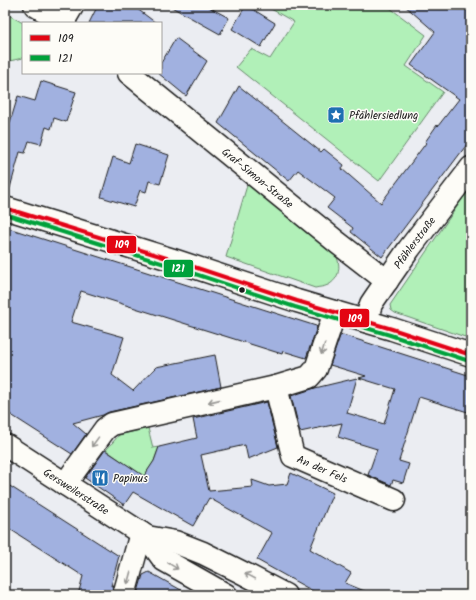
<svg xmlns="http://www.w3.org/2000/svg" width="476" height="600" font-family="Kalam,sans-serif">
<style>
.green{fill:#b1f0b8;stroke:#66866a}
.building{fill:#a1b1e0;stroke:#1c1c1c}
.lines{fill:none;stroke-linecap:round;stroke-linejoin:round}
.minor-casing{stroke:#1c1c1c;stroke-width:25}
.major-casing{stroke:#1c1c1c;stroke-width:25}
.minor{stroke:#fdfcf7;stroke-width:22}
.major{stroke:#fdfcf7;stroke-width:22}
.bus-1-casing{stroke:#fdfcf7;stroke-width:7}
.bus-2-casing{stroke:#fdfcf7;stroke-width:7}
.bus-1{stroke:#e30513;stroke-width:4}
.bus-2{stroke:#00a13a;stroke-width:4}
.oneway{stroke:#989794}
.bus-dot{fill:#1c1c1c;stroke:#fdfcf7;stroke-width:1.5}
.labels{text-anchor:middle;stroke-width:3;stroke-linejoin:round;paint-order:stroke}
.poi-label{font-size:11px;fill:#1c1c1c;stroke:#fdfcf7;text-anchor:start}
.street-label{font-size:11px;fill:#1c1c1c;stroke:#fdfcf7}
.line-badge{stroke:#fdfcf7;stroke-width:1.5}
.badge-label{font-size:11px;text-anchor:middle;font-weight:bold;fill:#fff}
</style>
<rect width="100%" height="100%" fill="#ebedf2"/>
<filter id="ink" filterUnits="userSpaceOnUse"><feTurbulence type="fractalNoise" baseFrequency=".025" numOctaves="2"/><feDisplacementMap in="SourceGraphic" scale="8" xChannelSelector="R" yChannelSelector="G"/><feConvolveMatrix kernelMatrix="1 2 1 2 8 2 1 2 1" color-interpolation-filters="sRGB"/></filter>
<g filter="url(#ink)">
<!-- green -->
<g class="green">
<path d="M264,5H386L426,35L406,66L443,92L379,181L236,67L251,49L270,59L294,22Z"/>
<path d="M5,13L23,23V58L5,62Z"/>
<path d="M248,182L336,255C341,265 340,279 328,285C324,287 319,287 315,288L226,257Z"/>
<path d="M471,186V339L395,313L391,310L390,305Z"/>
<path d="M148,428L153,448L159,447L154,461L144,477L106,450L119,435Z"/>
</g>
<!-- building -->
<g class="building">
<path d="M98,5H132L156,23H89Z"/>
<path d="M168,5H205L229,18L220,34Z"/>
<path d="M246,5L275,23L261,47L232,29Z"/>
<path d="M404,5H471V139L382,257L351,232L353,228L327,208L335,198L298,170L289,181L218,123L239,86L321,152L324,149L344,165L342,169L381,203L426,143L425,142L437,125L438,126L459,99L411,65L435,32Z"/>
<path d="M176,38L207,61L186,96L158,73H161V63Z"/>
<path d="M41,81L76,92L66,122L54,118L51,129L46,127L41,144L29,141L25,153L20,152L10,188H5V139L18,96L35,101Z"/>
<path d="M135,144L169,155L160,184L149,181L146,192L140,190L134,207L101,197L113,157L129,163Z"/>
<path d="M5,227L316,326L317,327L306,358L283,351L282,354L81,291L71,322L124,337L112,375L133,391L156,367L215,355L221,387L109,412L103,415L73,423L86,434L72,454L5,411Z"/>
<path d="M343,335L471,376V413L419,397L399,461L409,464L403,483L393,480L391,485L368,475L377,449L338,437L342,423L300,432L291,396L315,388L357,378L347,413L384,424L395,389L359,378L366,376L330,365L340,336Z"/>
<path d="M267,402L278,447L248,459L245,445L201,455L209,491L253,487L252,480L269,486L287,484L291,473L333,493L310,549L351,573L345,583L374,595H320L257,560L272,533L209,498L193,526L133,492L124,505L85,478L105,450L144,476L154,461L159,447L197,438L193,419Z"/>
<path d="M5,483L119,556L111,586L114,585L112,595H78L83,576L5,526Z"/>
<path d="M149,572L190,595H137L143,575Z"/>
</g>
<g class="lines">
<!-- minor casing -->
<g class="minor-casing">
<g id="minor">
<path d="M35,5L65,23"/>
<path d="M63,22L73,5"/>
<path id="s1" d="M129,73L338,243L387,281"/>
<path d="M5,208L173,260L297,301L392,329L471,355"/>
<path id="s2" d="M366,321L371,304L375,298L409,249L471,168"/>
<path id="s3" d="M276,387L293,456L394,500"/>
<path d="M65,484L105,429L112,424L276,387L309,377L316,369L335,312"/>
<path d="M124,595L141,533"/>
</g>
</g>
<!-- major casing -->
<g class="major-casing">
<g id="major">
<path id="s4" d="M5,445L147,537L164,560L226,595"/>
<path d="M147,537L175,542L203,553L241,572L285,595"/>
</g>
</g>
<!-- minor -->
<use href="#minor" class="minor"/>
<!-- major -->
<use href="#major" class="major"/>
<!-- bus-1 casing -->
<g class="bus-1-casing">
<path id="bus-1" d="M5,208L173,260L297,301L392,329L471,355"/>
</g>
<!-- bus-2 casing -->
<g class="bus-2-casing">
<path id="bus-2" d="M5,214L171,266L295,307L390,335L469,361"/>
</g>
<!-- bus-1 -->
<use href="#bus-1" class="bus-1"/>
<!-- bus-2 -->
<use href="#bus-2" class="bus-2"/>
</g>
<!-- one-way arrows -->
<defs><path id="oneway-shaft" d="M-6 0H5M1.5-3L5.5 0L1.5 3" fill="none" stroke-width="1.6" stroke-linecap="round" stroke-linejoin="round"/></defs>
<g class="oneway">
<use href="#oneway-shaft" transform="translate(323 349) rotate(107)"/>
<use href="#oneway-shaft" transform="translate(214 401) rotate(167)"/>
<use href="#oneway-shaft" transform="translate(95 442) rotate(126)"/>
<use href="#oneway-shaft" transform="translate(173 566) rotate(31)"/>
<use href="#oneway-shaft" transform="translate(250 576) rotate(-152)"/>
<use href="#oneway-shaft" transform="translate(129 578) rotate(105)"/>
</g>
</g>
<!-- icons -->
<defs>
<g id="sight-square" transform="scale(0.9)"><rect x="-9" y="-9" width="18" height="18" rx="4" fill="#1f6fb2" stroke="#fdfcf7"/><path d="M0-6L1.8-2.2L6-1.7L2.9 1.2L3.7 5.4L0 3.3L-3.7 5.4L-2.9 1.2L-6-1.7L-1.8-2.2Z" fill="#fff"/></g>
<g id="restaurant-square" transform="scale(0.9)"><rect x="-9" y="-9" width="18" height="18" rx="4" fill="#1f6fb2" stroke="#fdfcf7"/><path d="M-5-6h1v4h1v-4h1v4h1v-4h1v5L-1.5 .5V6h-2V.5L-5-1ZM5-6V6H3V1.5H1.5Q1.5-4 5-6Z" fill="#fff"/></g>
</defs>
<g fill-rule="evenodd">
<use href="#sight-square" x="336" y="115"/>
<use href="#restaurant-square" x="100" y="478"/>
</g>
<!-- markers -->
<circle class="bus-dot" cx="242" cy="290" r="3.5"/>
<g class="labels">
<!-- poi labels -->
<g class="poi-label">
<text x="349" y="119">Pfählersiedlung</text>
<text x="113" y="482">Papinus</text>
</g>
<!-- street labels -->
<g class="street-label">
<text dy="4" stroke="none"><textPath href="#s1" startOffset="166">Graf-Simon-Straße</textPath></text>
<text dy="4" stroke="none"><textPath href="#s2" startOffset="93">Pfählerstraße</textPath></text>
<text dy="4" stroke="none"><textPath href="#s3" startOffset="103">An der Fels</textPath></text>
<text dy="4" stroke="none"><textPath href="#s4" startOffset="85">Gersweilerstraße</textPath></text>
</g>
</g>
<g class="line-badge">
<rect x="106" y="235" width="31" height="19" rx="4" fill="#e30513"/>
<rect x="163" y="259" width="31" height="19" rx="4" fill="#00a13a"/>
<rect x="339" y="308" width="31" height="20" rx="4" fill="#e30513"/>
</g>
<g class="badge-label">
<text x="122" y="248">109</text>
<text x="178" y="272">121</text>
<text x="355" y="322">109</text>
</g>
<!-- margin -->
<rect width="476" height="600" fill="none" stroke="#fdfcf7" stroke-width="20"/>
<rect x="10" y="10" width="456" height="580" fill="none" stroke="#1c1c1c" stroke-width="1.5" filter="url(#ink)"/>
<!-- legend -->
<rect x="22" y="22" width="140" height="52" fill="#fdfcf7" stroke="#a3a29f"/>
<rect x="30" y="35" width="20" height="6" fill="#e30513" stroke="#a3a29f"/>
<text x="58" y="42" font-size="12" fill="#1c1c1c">109</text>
<rect x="30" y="55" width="20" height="6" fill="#00a13a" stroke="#a3a29f"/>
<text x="58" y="62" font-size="12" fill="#1c1c1c">121</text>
</svg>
